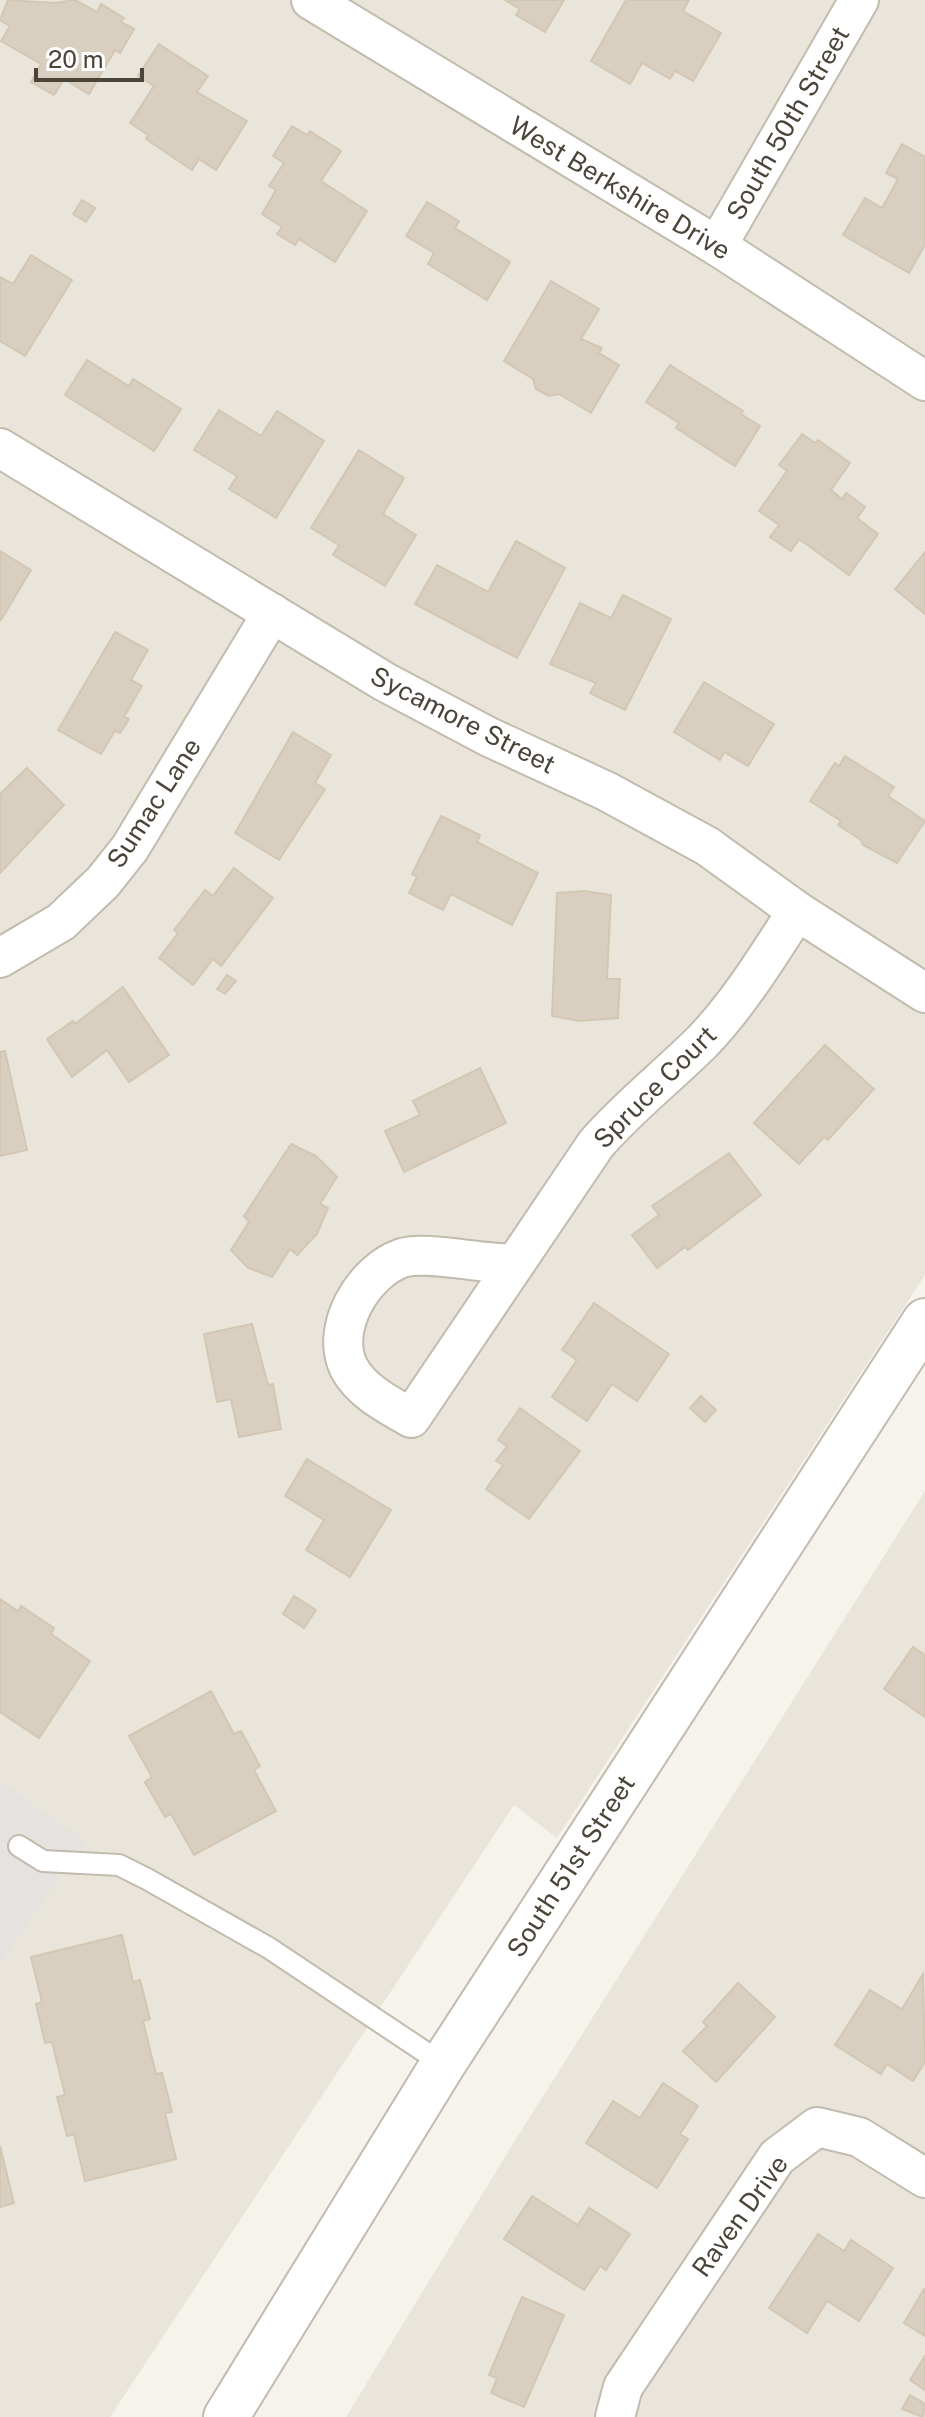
<svg xmlns="http://www.w3.org/2000/svg" width="925" height="2417" font-family="'Public Sans',sans-serif">
<style>
.residential{fill:#eae5da}
.parking{fill:#e5e3e0}
.building{fill:#d8cfc1;stroke:#d3c7b4;stroke-width:2}
.lines{fill:none;stroke-linecap:round;stroke-linejoin:round}
.service-casing{stroke:#c2bbae;stroke-width:24}
.minor-casing{stroke:#c2bbae;stroke-width:42}
.tertiary-casing{stroke:#c2bbae;stroke-width:48}
.service{stroke:#fff;stroke-width:20}
.minor{stroke:#fff;stroke-width:38}
.tertiary{stroke:#fff;stroke-width:44}
.labels{text-anchor:middle;stroke-width:7;stroke-linejoin:round;paint-order:stroke}
.street-label{font-size:26px;fill:#4b4439;stroke:#fff}
</style>
<rect width="100%" height="100%" fill="#f6f3ec"/>
<!-- residential -->
<g class="residential">
<path d="M0,0H925V1275L557,1838L514,1805L110,2417H0Z"/>
<path d="M925,1491V2417H346L516,2139Z"/>
</g>
<!-- parking -->
<path class="parking" d="M0,1781L85,1841L0,1964Z"/>
<!-- building -->
<g class="building">
<path d="M8,0L55,3L75,0L97,12L101,4L124,18L121,22L134,29L120,53L115,50L89,94L64,79L54,95L31,82L41,64L1,41L10,26L0,20Z"/>
<path d="M505,0H564L545,32L516,15L520,9Z"/>
<path d="M626,0H689L683,11L721,33L693,81L675,71L670,79L642,63L630,84L591,61Z"/>
<path d="M159,44L208,76L197,92L247,121L216,170L199,159L192,170L146,139L148,135L130,123L154,86L138,76Z"/>
<path d="M292,126L307,135L310,131L341,151L321,181L367,211L335,262L299,239L295,245L277,234L282,227L262,214L276,190L269,186L284,163L273,156Z"/>
<path d="M902,144L925,157V245L909,273L843,235L865,198L882,208L898,179L886,173Z"/>
<path d="M82,200L95,208L86,222L73,214Z"/>
<path d="M427,202L459,221L455,228L510,262L487,300L428,264L434,253L406,236Z"/>
<path d="M31,255L72,280L25,356L0,341V277L13,284Z"/>
<path d="M551,281L599,309L581,339L602,348L599,353L619,365L591,413L559,394L549,396L536,389L533,379L504,361Z"/>
<path d="M87,360L129,386L133,379L181,409L154,451L65,395Z"/>
<path d="M670,365L743,411L741,414L760,426L735,466L676,428L679,423L646,402Z"/>
<path d="M219,410L261,436L277,411L324,441L276,518L229,489L237,476L194,450Z"/>
<path d="M802,434L815,443L818,440L850,463L831,490L842,499L846,493L865,507L857,518L878,534L849,575L799,539L791,551L770,537L779,525L759,511L787,471L779,465Z"/>
<path d="M359,450L404,478L383,514L416,535L385,586L333,555L339,545L311,528Z"/>
<path d="M516,541L565,568L517,658L415,604L437,565L488,592Z"/>
<path d="M0,551L31,570L1,620H0Z"/>
<path d="M925,552V614L895,589Z"/>
<path d="M623,595L671,619L625,710L590,693L596,683L550,664L580,603L611,618Z"/>
<path d="M115,632L148,650L131,680L142,686L124,717L129,719L120,733L115,731L101,754L58,730Z"/>
<path d="M704,682L774,724L748,766L724,752L720,760L674,732Z"/>
<path d="M293,732L331,755L315,783L325,789L279,860L235,833Z"/>
<path d="M845,756L894,787L888,796L925,821L897,863L863,845L861,840L838,825L841,821L810,801L835,763L839,766Z"/>
<path d="M27,768L64,805L0,873V794Z"/>
<path d="M441,816L480,835L477,842L538,873L512,925L451,894L443,910L409,893L417,877L412,874Z"/>
<path d="M234,868L273,898L221,966L213,959L193,985L159,958L178,933L174,930L205,890L213,896Z"/>
<path d="M584,891L611,895L607,979H620L618,1018L579,1021L552,1016L557,893Z"/>
<path d="M227,975L236,981L225,994L217,989Z"/>
<path d="M123,987L169,1055L129,1082L107,1050L72,1077L47,1039L73,1021L75,1024Z"/>
<path d="M825,1045L874,1089L828,1140L824,1137L799,1164L754,1123Z"/>
<path d="M5,1051L27,1150L0,1156V1052Z"/>
<path d="M480,1068L506,1123L404,1172L385,1131L420,1115L413,1101Z"/>
<path d="M291,1144L316,1156L337,1177L320,1204L328,1208L317,1234L297,1255L290,1249L272,1277L248,1268L231,1250L249,1222L244,1216Z"/>
<path d="M729,1153L761,1195L688,1250L685,1247L657,1268L632,1235L659,1215L652,1206Z"/>
<path d="M594,1303L669,1354L637,1401L612,1384L587,1421L552,1397L577,1360L562,1350Z"/>
<path d="M252,1324L268,1385L273,1384L281,1429L239,1437L231,1399L217,1402L204,1334Z"/>
<path d="M701,1396L716,1410L705,1422L690,1408Z"/>
<path d="M520,1408L580,1451L529,1519L486,1489L503,1465L496,1461L507,1446L498,1440Z"/>
<path d="M307,1459L391,1510L350,1577L306,1550L324,1520L285,1496Z"/>
<path d="M294,1596L316,1610L304,1628L283,1614Z"/>
<path d="M0,1599L18,1611L21,1606L54,1628L51,1634L90,1661L39,1738L0,1712Z"/>
<path d="M913,1647L925,1655V1717L884,1689Z"/>
<path d="M211,1691L234,1734L241,1731L260,1766L254,1770L276,1811L194,1855L171,1814L165,1817L145,1782L152,1777L129,1736Z"/>
<path d="M122,1935L133,1982L140,1980L150,2019L143,2021L156,2074L162,2073L172,2112L165,2113L176,2159L85,2181L74,2134L67,2136L57,2097L65,2095L52,2042L45,2043L36,2004L42,2002L31,1957Z"/>
<path d="M923,1974L925,2062L913,2081L887,2064L881,2074L835,2045L870,1990L902,2009Z"/>
<path d="M738,1983L775,2017L716,2082L683,2051L707,2026L703,2022Z"/>
<path d="M663,2083L698,2106L680,2134L688,2139L657,2188L586,2143L613,2101L640,2118Z"/>
<path d="M0,2146L14,2203L0,2207Z"/>
<path d="M532,2196L578,2225L589,2208L630,2234L606,2270L600,2266L584,2290L504,2239Z"/>
<path d="M818,2234L844,2251L851,2240L893,2268L859,2321L827,2301L807,2333L769,2308Z"/>
<path d="M924,2289H925V2336L904,2323Z"/>
<path d="M522,2297L564,2315L524,2407L491,2393L497,2378L489,2375Z"/>
<path d="M925,2356V2390L910,2380Z"/>
<path d="M910,2395L925,2404L923,2417L902,2409Z"/>
</g>
<g class="lines">
<!-- service casing -->
<g class="service-casing">
<path id="service" d="M19,1846L43,1861L119,1865L147,1879L269,1948L443,2064"/>
</g>
<!-- minor casing -->
<g class="minor-casing">
<g id="minor">
<path d="M311,0L717,246L925,381"/>
<path d="M717,246L859,0"/>
<path d="M0,448L385,682L489,737L606,791L707,846L797,911L925,993"/>
<path d="M0,958L61,922L103,882L130,848L272,613"/>
<path d="M513,1263C483,1265 427,1250 402,1258C364,1271 329,1328 349,1368C362,1392 389,1405 411,1418L596,1144C629,1106 668,1076 703,1041C740,1002 768,956 797,911"/>
<path d="M615,2417L623,2387L777,2157L817,2127L859,2137L925,2178"/>
</g>
</g>
<!-- tertiary casing -->
<g class="tertiary-casing">
<path id="tertiary" d="M226,2417L443,2064L925,1321"/>
</g>
<!-- service -->
<use href="#service" class="service"/>
<!-- minor -->
<use href="#minor" class="minor"/>
<!-- tertiary -->
<use href="#tertiary" class="tertiary"/>
</g>
<g class="labels">
<!-- street labels -->
<g class="street-label">
<text transform="translate(788 123) rotate(-60)" y="9">South 50th Street</text>
<text transform="translate(620 188) rotate(31)" y="9">West Berkshire Drive</text>
<text transform="translate(463 720) rotate(27)" y="9">Sycamore Street</text>
<text transform="translate(154 803) rotate(-57)" y="9">Sumac Lane</text>
<text transform="translate(655 1087) rotate(-45)" y="9">Spruce Court</text>
<text transform="translate(571 1866) rotate(-57)" y="9">South 51st Street</text>
<text transform="translate(740 2216) rotate(-54)" y="9">Raven Drive</text>
</g>
</g>
<!-- scale -->
<path d="M36 68v12h106v-12" fill="none" stroke="#4b4439" stroke-width="4"/>
<text x="48" y="68" font-size="24" fill="#4b4439" stroke="#ffffff" stroke-width="6" paint-order="stroke">20 m</text>
</svg>
